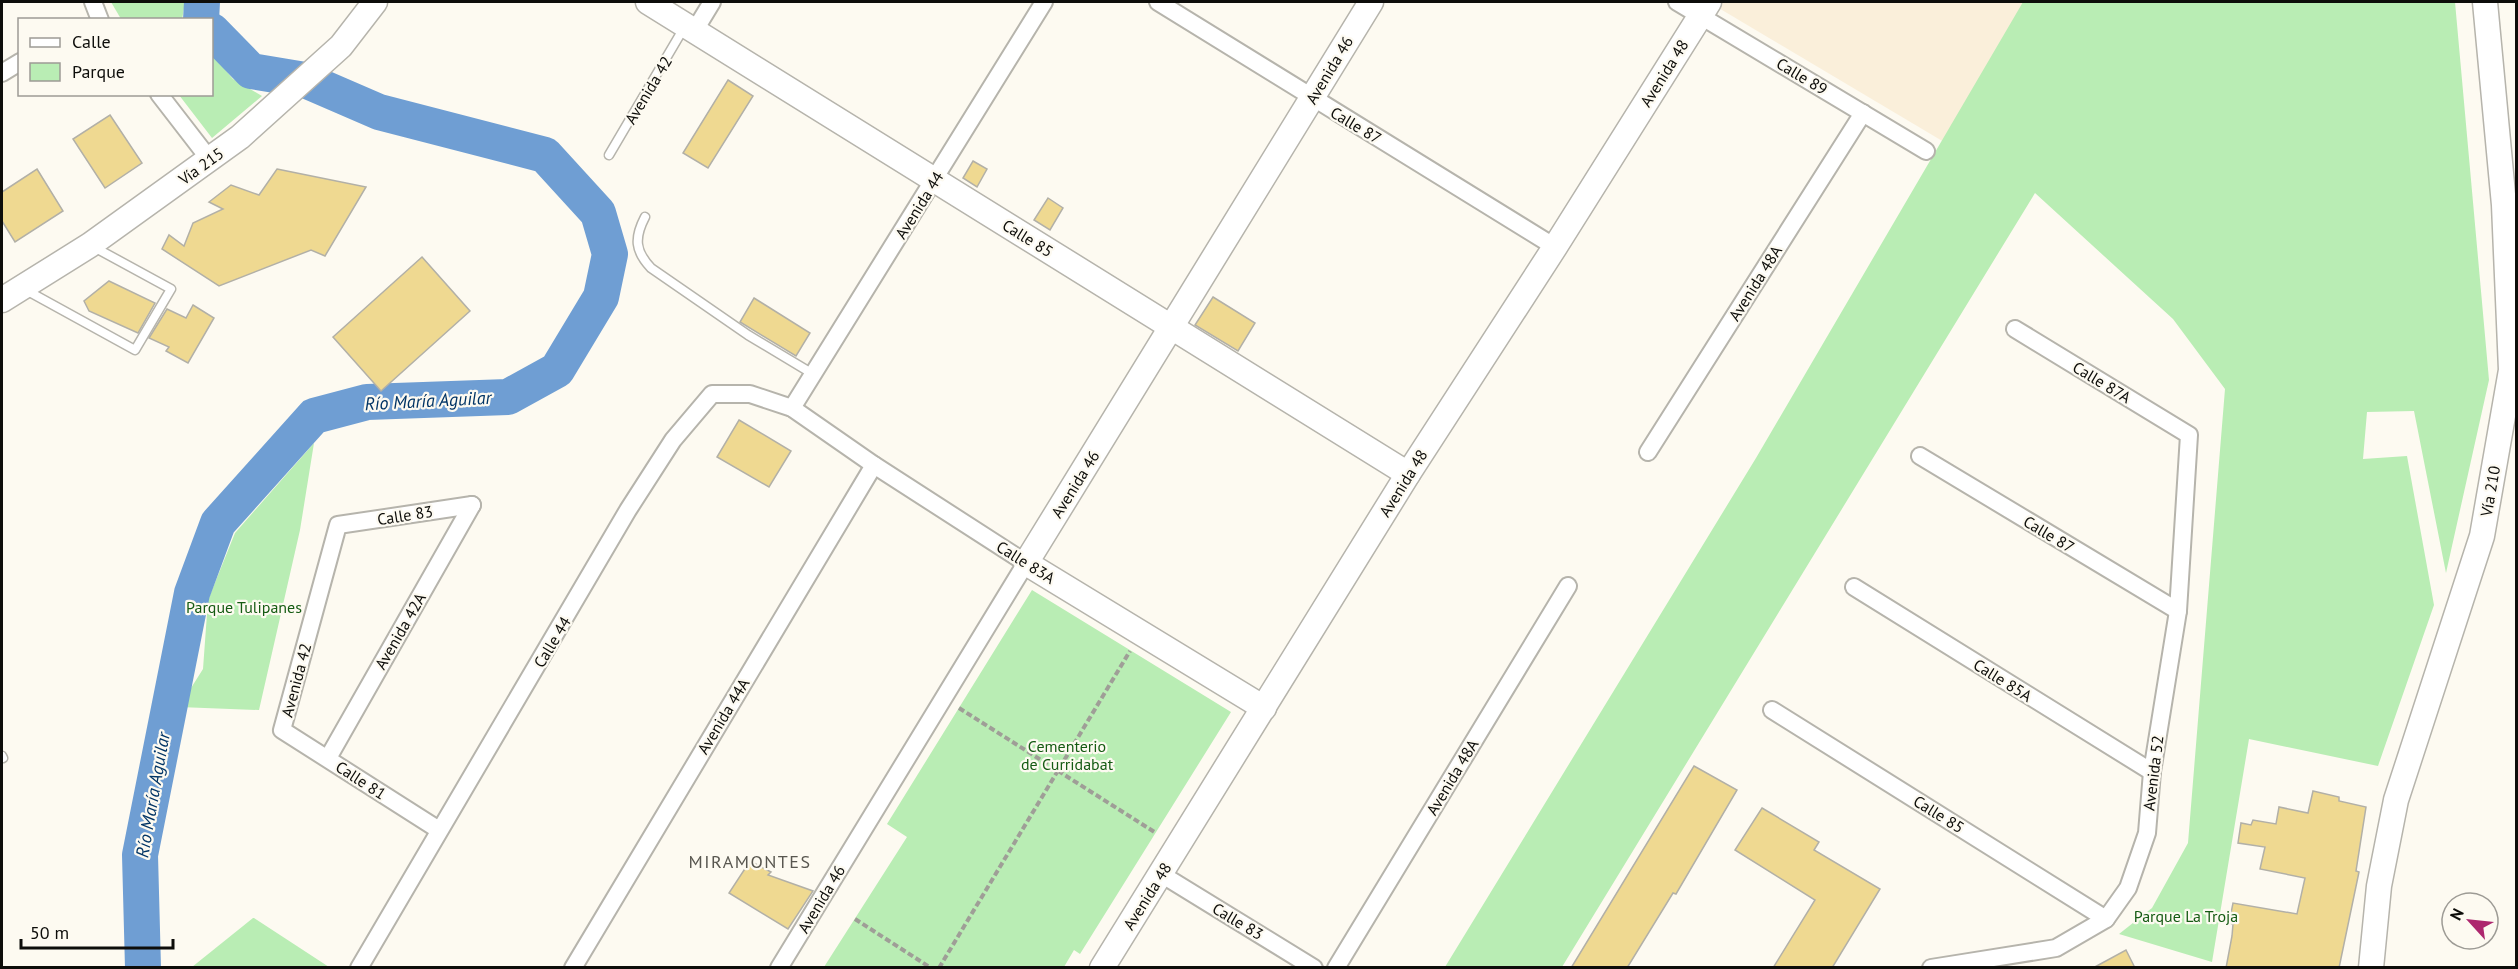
<svg xmlns="http://www.w3.org/2000/svg" width="2518" height="969" font-family="'PT Sans',sans-serif">
<style>
.education{fill:#faefda}
.green{fill:#b9edb4}
.lines{fill:none;stroke-linecap:round;stroke-linejoin:round}
.river{stroke:#6f9ed3;stroke-width:36}
.building{fill:#efd991;stroke:#b2b0a7;stroke-width:1.5}
.lane-casing{stroke:#b6b4ac;stroke-width:11}
.street-casing{stroke:#b6b4ac;stroke-width:20}
.secondary-casing{stroke:#b6b4ac;stroke-width:27}
.path{stroke:#9f9e97;stroke-width:4;stroke-dasharray:6 3;stroke-linecap:butt}
.lane{stroke:#fff;stroke-width:8}
.street{stroke:#fff;stroke-width:16}
.secondary{stroke:#fff;stroke-width:24}
.labels{text-anchor:middle;stroke-width:4.5;stroke-linejoin:round;paint-order:stroke}
.street-label{font-size:16px;fill:#0d0d0a;stroke:#fdfaf1}
.park-label{font-size:16px;fill:#155b13;stroke:#fdfaf1}
.water-label{font-size:18px;font-style:italic;fill:#003465;stroke:#fdfaf1}
.neighbourhood-label{font-size:18px;letter-spacing:1.5px;fill:#58564f;stroke:#fdfaf1}
</style>
<rect width="100%" height="100%" fill="#fdfaf1"/>
<!-- education -->
<path class="education" d="M1721,2H2026L1944,142L1717,7Z"/>
<!-- green -->
<g class="green">
<path d="M111,2H185L182,20L121,19Z"/>
<path d="M2023,2H2455L2489,380L2446,573L2414,411L2367,412L2363,459L2407,456L2434,605L2378,766L2249,739L2212,962L2119,934L2152,908L2188,843L2225,389L2173,319L2035,193L1562,967H1445L1756,458Z"/>
<path d="M212,54L233,79L262,96L212,138L179,95L212,94Z"/>
<path d="M314,443L300,530L259,710L179,707L203,669L208,600L235,533Z"/>
<path d="M1032,590L1231,712L1080,954L1074,950L1064,967H824L907,837L887,824Z"/>
<path d="M253,918H254L329,967H192Z"/>
</g>
<g class="lines">
<!-- river -->
<g class="river">
<path d="M201,20L202,2"/>
<path d="M143,968L140,855L192,593L218,523L314,416L367,402L508,397L557,370L601,297L610,254L598,213L545,155L379,112L305,80L251,71L212,31"/>
</g>
</g>
<!-- building -->
<g class="building">
<path d="M728,80L753,96L708,168L683,153Z"/>
<path d="M110,115L142,163L105,188L73,139Z"/>
<path d="M973,161L987,169L977,187L963,178Z"/>
<path d="M37,169L63,211L15,242L2,221V192Z"/>
<path d="M277,169L366,187L325,256L311,250L219,286L162,249L169,235L184,246L193,223L223,209L209,202L231,185L259,195Z"/>
<path d="M1048,198L1063,208L1050,230L1034,220Z"/>
<path d="M422,257L470,311L381,391L333,337Z"/>
<path d="M109,281L155,303L138,333L89,311L84,301Z"/>
<path d="M1213,297L1255,323L1238,351L1195,325Z"/>
<path d="M754,298L810,333L796,356L740,322Z"/>
<path d="M193,305L214,318L188,363L166,351L169,347L149,338L167,309L186,318Z"/>
<path d="M739,420L791,451L769,487L717,457Z"/>
<path d="M1694,766L1737,790L1676,894L1673,893L1627,968H1571Z"/>
<path d="M2313,791L2339,797V801L2366,807L2356,871L2359,872L2339,968H2226L2232,936L2233,924L2229,923L2233,903L2297,914L2305,878L2260,869L2265,847L2238,843L2241,823L2251,825L2253,820L2276,824L2279,807L2308,813Z"/>
<path d="M1762,808L1819,842L1814,850L1880,889L1832,968H1773L1815,900L1735,850Z"/>
<path d="M750,861L771,872L768,875L813,891L788,929L729,893Z"/>
<path d="M2126,950L2135,968H2093Z"/>
</g>
<g class="lines">
<!-- lane casing -->
<g class="lane-casing">
<g id="lane">
<path d="M609,155L685,26"/>
<path d="M645,217C634,238 635,251 651,268L748,335L813,374"/>
<path d="M24,289L135,350L171,289L92,246"/>
<path d="M2,756L3,758"/>
</g>
</g>
<!-- street casing -->
<g class="street-casing">
<g id="street">
<path d="M93,2L100,20"/>
<path d="M1158,2L1555,247"/>
<path d="M1677,2L1926,151"/>
<path d="M695,30L712,2"/>
<path d="M2,73L20,62"/>
<path d="M159,94L210,160"/>
<path d="M792,408L1044,2"/>
<path d="M1648,452L1863,113"/>
<path d="M1920,456L2178,611"/>
<path d="M1854,587L2152,772"/>
<path d="M1772,710L2106,919"/>
<path d="M328,758L472,505"/>
<path d="M439,830L282,730L338,525L472,505"/>
<path d="M1161,874L1314,968"/>
<path d="M359,968L628,510L673,440L712,394H750L792,408L874,465L1026,563L779,968"/>
<path d="M573,968L874,465"/>
<path d="M1336,968L1568,586"/>
<path d="M1931,968L2056,948L2106,919L2128,888L2147,833L2152,772L2178,611L2189,435L2015,329"/>
</g>
</g>
<!-- secondary casing -->
<g class="secondary-casing">
<g id="secondary">
<path d="M648,2L1408,474"/>
<path d="M2,300L90,245L240,137L341,46L375,2"/>
<path d="M1264,708L1026,563L1371,2"/>
<path d="M1102,968L1408,474L1555,247L1709,2"/>
<path d="M2371,968L2379,886L2396,800L2482,536L2511,370L2504,205L2485,2"/>
</g>
</g>
<!-- path -->
<g class="path">
<path d="M959,708L1156,833"/>
<path d="M855,919L931,968"/>
<path d="M939,968L1130,651"/>
</g>
<!-- lane -->
<use href="#lane" class="lane"/>
<!-- street -->
<use href="#street" class="street"/>
<!-- secondary -->
<use href="#secondary" class="secondary"/>
</g>
<g class="labels">
<!-- street labels -->
<g class="street-label">
<text transform="translate(1329 70) rotate(-59)" y="6">Avenida 46</text>
<text transform="translate(1664 73) rotate(-58)" y="6">Avenida 48</text>
<text transform="translate(1802 76) rotate(31)" y="6">Calle 89</text>
<text transform="translate(648 90) rotate(-59)" y="6">Avenida 42</text>
<text transform="translate(1356 125) rotate(31)" y="6">Calle 87</text>
<text transform="translate(201 166) rotate(-36)" y="6">Vía 215</text>
<text transform="translate(919 205) rotate(-58)" y="6">Avenida 44</text>
<text transform="translate(1028 238) rotate(32)" y="6">Calle 85</text>
<text transform="translate(1755 283) rotate(-58)" y="6">Avenida 48A</text>
<text transform="translate(2102 382) rotate(31)" y="6">Calle 87A</text>
<text transform="translate(1403 483) rotate(-58)" y="6">Avenida 48</text>
<text transform="translate(1075 484) rotate(-58)" y="6">Avenida 46</text>
<text transform="translate(2490 491) rotate(-80)" y="6">Vía 210</text>
<text transform="translate(405 515) rotate(-9)" y="6">Calle 83</text>
<text transform="translate(2049 534) rotate(31)" y="6">Calle 87</text>
<text transform="translate(1026 562) rotate(32)" y="6">Calle 83A</text>
<text transform="translate(400 631) rotate(-60)" y="6">Avenida 42A</text>
<text transform="translate(552 642) rotate(-59)" y="6">Calle 44</text>
<text transform="translate(296 680) rotate(-75)" y="6">Avenida 42</text>
<text transform="translate(2003 680) rotate(32)" y="6">Calle 85A</text>
<text transform="translate(723 716) rotate(-59)" y="6">Avenida 44A</text>
<text transform="translate(2153 773) rotate(-83)" y="6">Avenida 52</text>
<text transform="translate(1452 777) rotate(-59)" y="6">Avenida 48A</text>
<text transform="translate(361 780) rotate(33)" y="6">Calle 81</text>
<text transform="translate(1939 814) rotate(32)" y="6">Calle 85</text>
<text transform="translate(1147 896) rotate(-58)" y="6">Avenida 48</text>
<text transform="translate(821 899) rotate(-59)" y="6">Avenida 46</text>
<text transform="translate(1238 921) rotate(31)" y="6">Calle 83</text>
</g>
<!-- park labels -->
<g class="park-label">
<text x="244" y="613">Parque Tulipanes</text>
<text x="1067" y="752">Cementerio<tspan x="1067" dy="18">de Curridabat</tspan></text>
<text x="2186" y="922">Parque La Troja</text>
</g>
<!-- water labels -->
<g class="water-label">
<text transform="translate(428 401) rotate(-3)" y="6">Río María Aguilar</text>
<text transform="translate(153 795) rotate(-80)" y="6">Río María Aguilar</text>
</g>
<!-- neighbourhood labels -->
<g class="neighbourhood-label">
<text x="750" y="868">MIRAMONTES</text>
</g>
</g>
<!-- border -->
<rect width="2518" height="969" fill="none" stroke="#0d0d0a" stroke-width="6"/>
<!-- legend -->
<rect x="18" y="18" width="195" height="78" fill="#fdfaf1" stroke="#9d9b95" stroke-width="1.5"/>
<rect x="30" y="38" width="30" height="9" fill="#ffffff" stroke="#9d9b95" stroke-width="1.5"/>
<text x="72" y="48" font-size="18" fill="#0d0d0a">Calle</text>
<rect x="30" y="63" width="30" height="18" fill="#b9edb4" stroke="#9d9b95" stroke-width="1.5"/>
<text x="72" y="78" font-size="18" fill="#0d0d0a">Parque</text>
<!-- north arrow -->
<g transform="translate(2470 921) rotate(297)"><circle r="28" fill="#fdfaf1" stroke="#9d9b95" stroke-width="1.5"/>
<path d="M0-4.5L10 22L0 15L-10 22Z" fill="#ad276e"/>
<text y="-9" font-size="16" font-weight="bold" text-anchor="middle" fill="#0d0d0a">N</text>
</g>
<!-- scale -->
<path d="M21 939v9h152v-9" fill="none" stroke="#0d0d0a" stroke-width="3"/>
<text x="30" y="939" font-size="18" fill="#0d0d0a" stroke="#fdfaf1" stroke-width="4.5" paint-order="stroke">50 m</text>
</svg>
